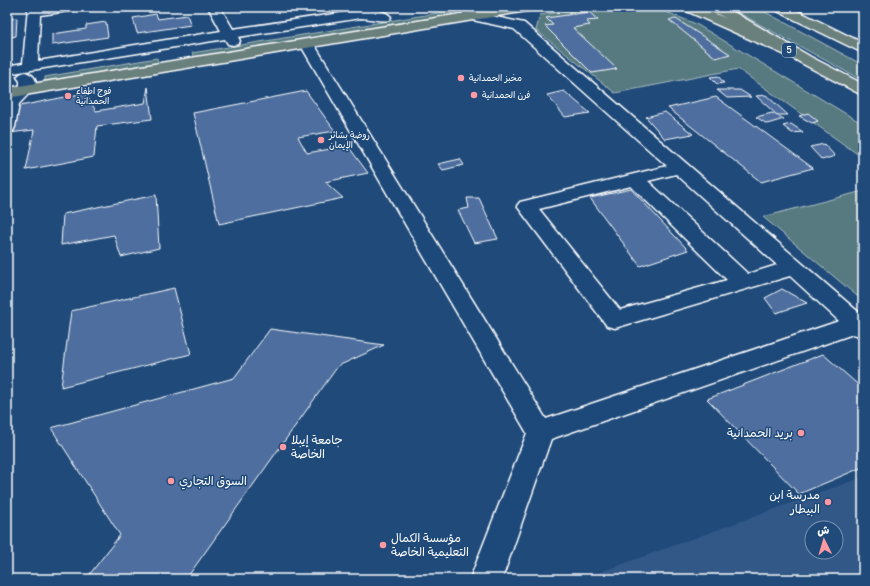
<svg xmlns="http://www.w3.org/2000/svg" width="870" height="586" font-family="Delius,'Playpen Sans Arabic',sans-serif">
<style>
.built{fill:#315887;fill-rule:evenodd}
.green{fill:#577a80;stroke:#abbcc0}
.building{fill:#4d6e9e;stroke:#fff}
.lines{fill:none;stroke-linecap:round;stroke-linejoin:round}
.minor-casing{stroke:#fff;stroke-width:3}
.major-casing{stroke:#fff;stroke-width:3}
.highway-casing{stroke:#fff;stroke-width:3}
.minor{fill:#1f4a7a;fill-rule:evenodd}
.major{fill:#6a807d;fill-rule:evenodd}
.highway{fill:#6a807d;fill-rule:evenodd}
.poi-dot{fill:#ff9aa2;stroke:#1f4a7a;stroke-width:1.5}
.labels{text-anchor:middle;stroke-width:3;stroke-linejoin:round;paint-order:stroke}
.shield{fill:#1f4a7a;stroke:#bcc9d7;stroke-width:1}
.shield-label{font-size:9px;font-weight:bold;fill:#fff}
.far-poi-label{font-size:9px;fill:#fff;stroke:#1f4a7a;text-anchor:start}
.near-poi-label{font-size:12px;fill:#fff;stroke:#1f4a7a;text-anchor:start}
</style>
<rect width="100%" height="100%" fill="#1f4a7a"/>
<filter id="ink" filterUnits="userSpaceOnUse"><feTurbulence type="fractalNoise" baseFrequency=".025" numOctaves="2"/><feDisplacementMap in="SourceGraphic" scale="8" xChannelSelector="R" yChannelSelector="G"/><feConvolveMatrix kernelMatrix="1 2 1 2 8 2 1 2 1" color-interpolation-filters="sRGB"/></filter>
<g filter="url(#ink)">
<!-- built -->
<path class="built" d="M863,477V579H581ZM812,528H836V552H812Z"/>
<!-- green -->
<g class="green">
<path d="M599,7H641L659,9L696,24L863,124V158L738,69L615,93L536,30L540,15Z"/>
<path d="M728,7H756L863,65V81Z"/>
<path d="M444,12L453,13L449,16L194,58L192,53Z"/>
<path d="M157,58L159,65L45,83V77Z"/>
<path d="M863,191V301L763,217Z"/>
</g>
<!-- building -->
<g class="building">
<path d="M589,12L598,20L586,21L590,25L573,28L617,69L592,73L545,26L553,25L546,18Z"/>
<path d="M156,14L158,19L187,15L191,25L137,33L133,18Z"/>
<path d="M17,18L16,36L7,38V19Z"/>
<path d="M676,19L730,54L716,58L669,20Z"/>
<path d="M106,22L108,37L52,45V34L86,29V25Z"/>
<path d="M718,76L724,83L717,84L710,77Z"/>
<path d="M148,87L152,119L97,126L94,157L26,170L34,130L9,133L15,107L85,93L96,111L145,103Z"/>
<path d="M717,90H740L751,97L727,98Z"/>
<path d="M306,91L335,131L298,137L307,153L348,146L368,173L325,182L343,198L219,224L193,113Z"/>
<path d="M564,91L590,113L565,117L547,95Z"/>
<path d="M766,95L788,115H777L756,96Z"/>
<path d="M716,97L813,168L761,182L668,108Z"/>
<path d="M665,112L693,134L665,139L646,117Z"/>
<path d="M772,113L784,119L767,124L756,117Z"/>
<path d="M808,113L818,121L812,123L799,116Z"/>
<path d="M791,124L803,132L792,133L783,126Z"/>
<path d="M824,144L835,156L822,160L810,147Z"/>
<path d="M460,159L464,165L443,170L438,164Z"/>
<path d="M631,189L688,250L640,266L590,198Z"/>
<path d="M156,195L159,248L121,257L114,235L61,245L63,214Z"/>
<path d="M467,198H479L498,239L474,243L458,210L469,208Z"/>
<path d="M174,288L191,354L61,387L71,311Z"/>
<path d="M782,289L807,303L776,313L765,298Z"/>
<path d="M270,329L384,345L338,366L186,579H86L120,535L51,428L234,378Z"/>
<path d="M823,354L863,389V467L799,494L707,399Z"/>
</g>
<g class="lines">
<!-- minor casing -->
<g class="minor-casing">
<g id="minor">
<path d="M28,7H75L74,10L69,11L40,15L38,61L221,31L208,7H220L233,29L361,10C370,10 385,9 391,17L389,20C381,22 370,18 361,18L238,37L240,41L238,44L233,45L228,44L225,39L7,74V66L23,63Z"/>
<path d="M458,7H471L477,13L524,23L863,316V337L853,334L551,439L502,579H470L527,433L300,44L302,41L307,40L312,41L314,44L546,419L839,321L790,276L615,328L607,326L517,206L520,202L667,166L514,29L468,19ZM676,174L777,265L748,274L648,181ZM631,186L727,280L620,310L539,209Z"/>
<path d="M25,72C33,75 36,77 36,86L19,104L15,127L13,131L7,132V98L20,85V81L17,77L20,74Z"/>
</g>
</g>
<!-- major casing -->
<g class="major-casing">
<g id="major">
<path d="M503,7H533L532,10L527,11L7,98V88Z"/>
<path d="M683,7H700L793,48L795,51L793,54L788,55L783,54L684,10Z"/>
</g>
</g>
<!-- highway casing -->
<g class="highway-casing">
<g id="highway">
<path d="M710,7H725L811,57L863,84V95L858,93L801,63L711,10Z"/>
<path d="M774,7H790L863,43V53L775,10Z"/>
</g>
</g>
<!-- minor -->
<use href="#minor" class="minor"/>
<!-- major -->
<use href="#major" class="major"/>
<!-- highway -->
<use href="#highway" class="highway"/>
</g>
</g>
<!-- markers -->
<g class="poi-dot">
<circle cx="461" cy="78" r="4"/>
<circle cx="474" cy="95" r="4"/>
<circle cx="68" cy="96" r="4"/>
<circle cx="321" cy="140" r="4"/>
<circle cx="801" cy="433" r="4"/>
<circle cx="283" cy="447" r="4"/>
<circle cx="171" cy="481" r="4"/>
<circle cx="828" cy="502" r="4"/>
<circle cx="383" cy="545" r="4"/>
</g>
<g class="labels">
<!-- shield labels -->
<rect class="shield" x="782" y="43" width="14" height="14" rx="3"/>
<g class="shield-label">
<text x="789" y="53">5</text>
</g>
<!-- far-poi labels -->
<g class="far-poi-label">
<text x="469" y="81">مخبز الحمدانية</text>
<text x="76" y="94">فوج اطفاء<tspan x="76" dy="10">الحمدانية</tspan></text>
<text x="482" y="98">فرن الحمدانية</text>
<text x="329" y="138">روضة بشائر<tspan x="329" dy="10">الإيمان</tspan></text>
</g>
<!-- near-poi labels -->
<g class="near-poi-label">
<text x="793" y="437" text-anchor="end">بريد الحمدانية</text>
<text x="291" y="444">جامعة إيبلا<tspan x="291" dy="14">الخاصة</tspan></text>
<text x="179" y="485">السوق التجاري</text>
<text x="820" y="499" text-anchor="end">مدرسة ابن<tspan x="820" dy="14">البيطار</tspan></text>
<text x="391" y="542">مؤسسة الكمال<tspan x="391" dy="14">التعليمية الخاصة</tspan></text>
</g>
</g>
<!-- margin -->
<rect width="870" height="586" fill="none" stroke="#1f4a7a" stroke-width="24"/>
<rect x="12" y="12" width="846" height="562" fill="none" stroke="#fff" stroke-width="1.5" filter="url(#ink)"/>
<!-- north arrow -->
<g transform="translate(824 540) rotate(355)"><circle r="19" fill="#1f4a7a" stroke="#7992af"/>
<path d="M0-3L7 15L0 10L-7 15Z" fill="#ff9aa2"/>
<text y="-6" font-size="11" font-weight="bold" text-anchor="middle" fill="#ffffff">ش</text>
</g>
</svg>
